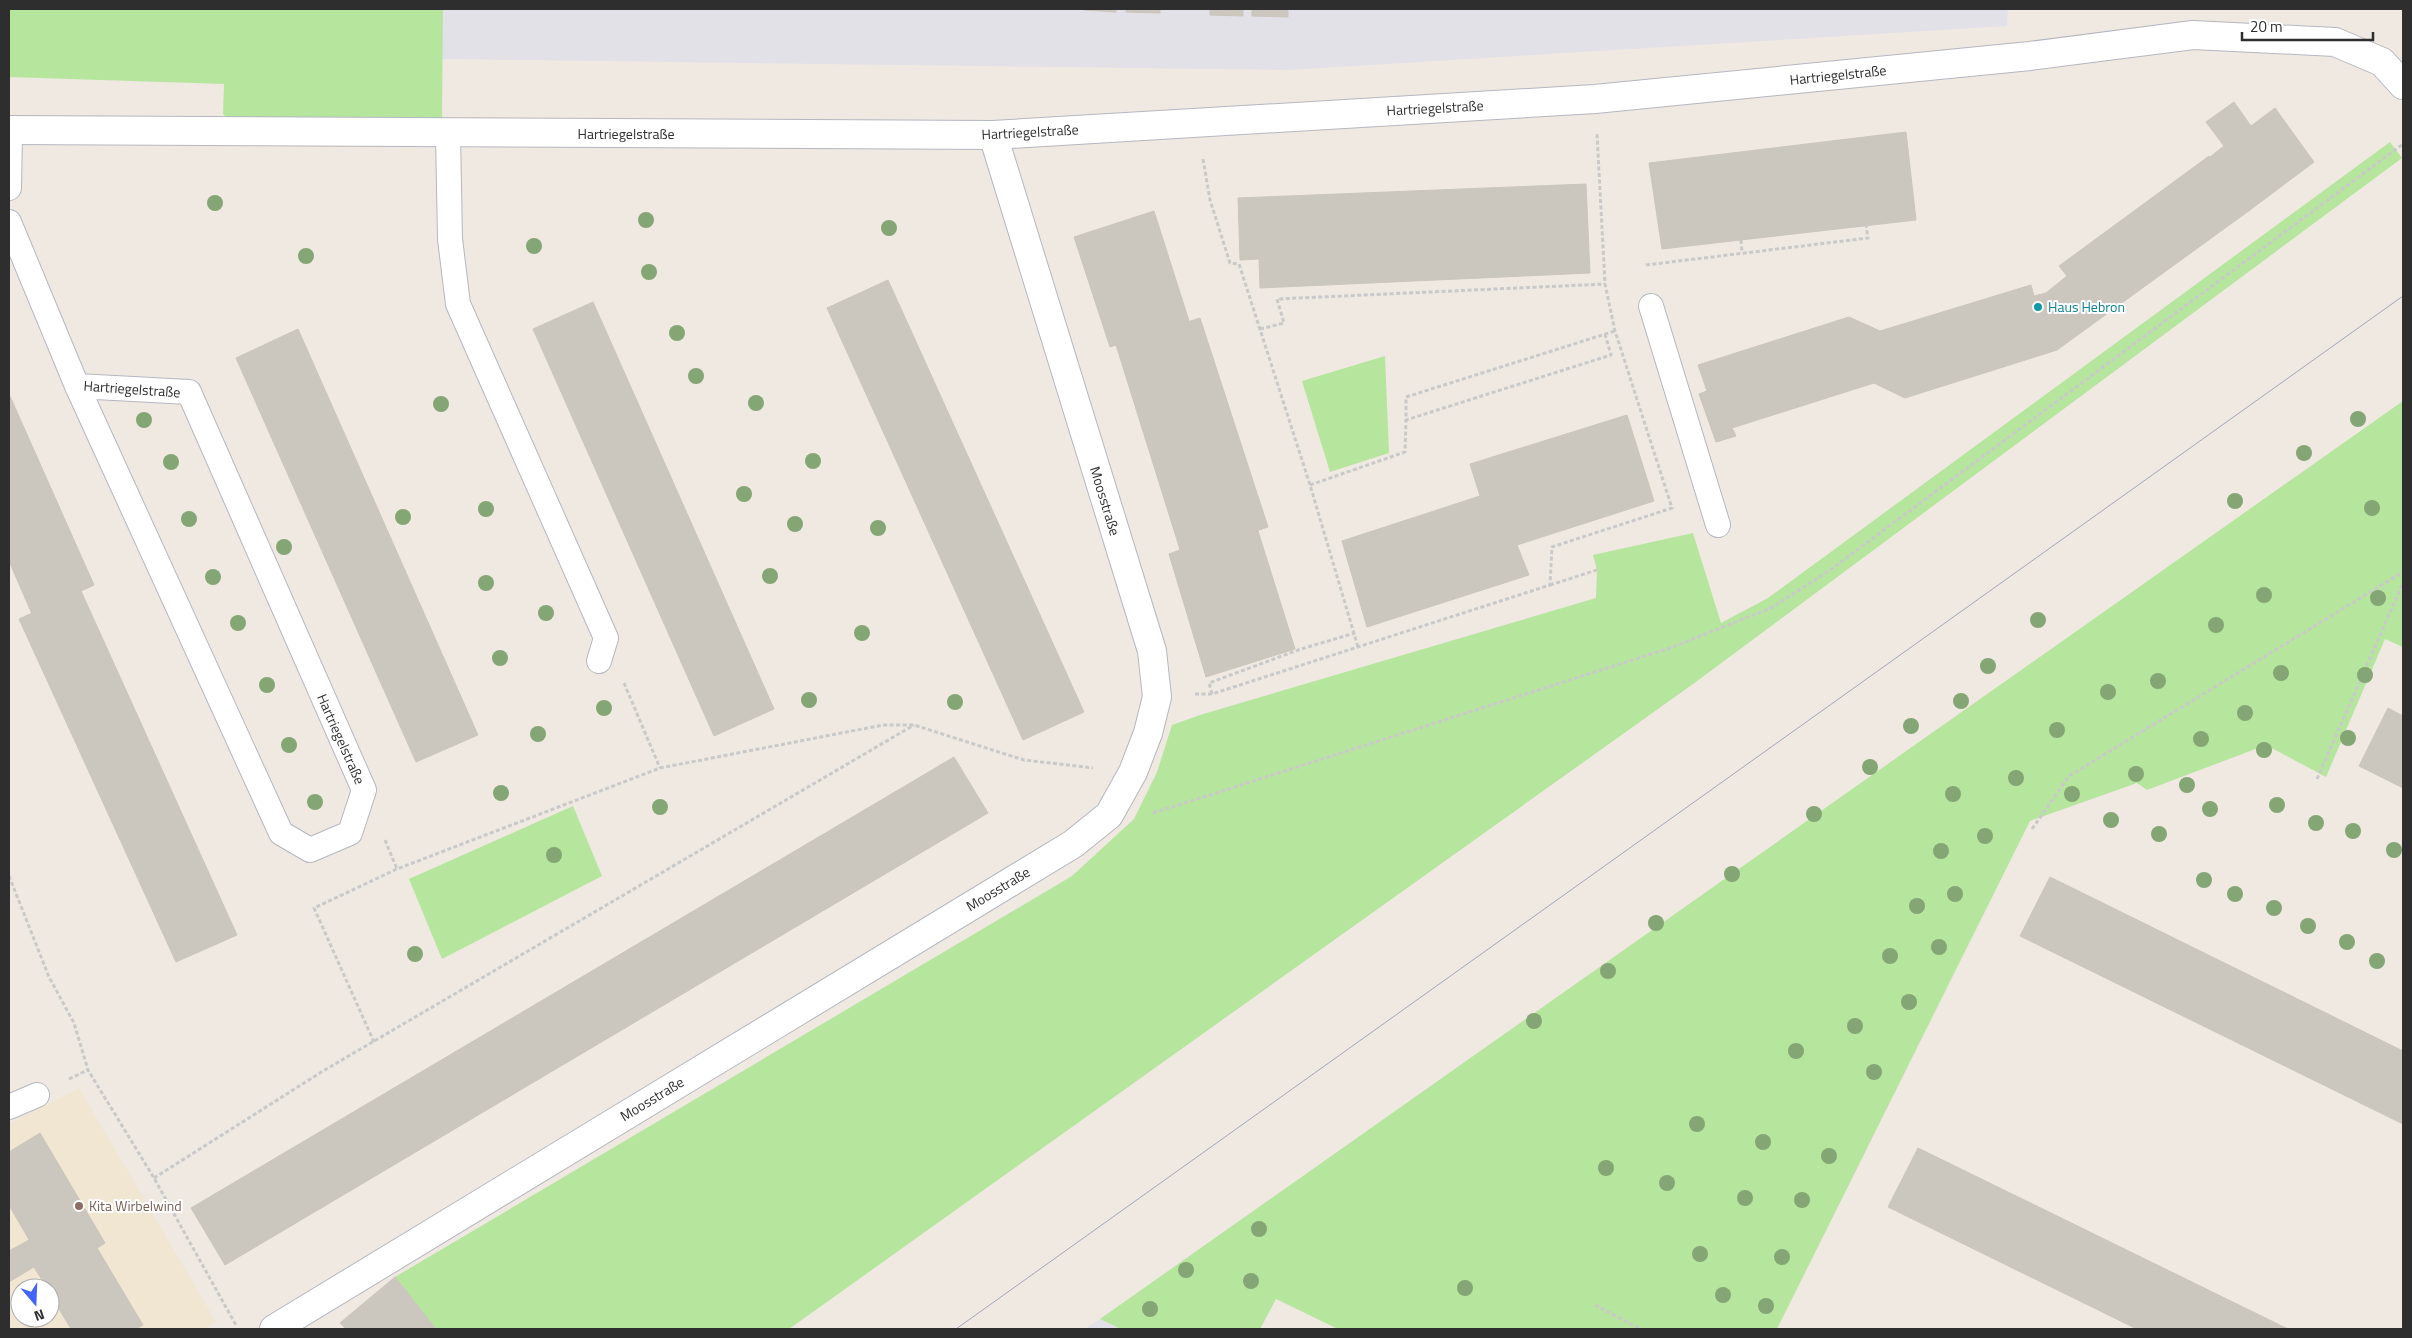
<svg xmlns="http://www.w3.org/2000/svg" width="2412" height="1338" font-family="'Titillium Web',sans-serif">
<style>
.industrial{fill:#e3e1e8}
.education{fill:#f0e6d1;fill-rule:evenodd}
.green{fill:#b6e59e}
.building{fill:#cbc7bf;stroke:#cbc5ba}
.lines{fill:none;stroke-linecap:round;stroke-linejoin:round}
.service-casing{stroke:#b4b7c1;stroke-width:26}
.minor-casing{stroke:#b4b7c1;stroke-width:30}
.path{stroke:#c9c9c9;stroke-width:3;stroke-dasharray:4 2.5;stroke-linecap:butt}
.service{stroke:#fff;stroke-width:24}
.minor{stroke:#fff;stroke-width:28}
.tram{stroke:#a3a6b8;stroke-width:1}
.tree{fill:#84a574}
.culture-dot{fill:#0f9aa8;stroke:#fff;stroke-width:2}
.education-dot{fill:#8d6e63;stroke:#fff;stroke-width:2}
.labels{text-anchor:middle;stroke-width:4;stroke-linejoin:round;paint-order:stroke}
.street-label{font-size:14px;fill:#2e2e2e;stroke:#fff}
.culture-label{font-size:14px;fill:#0d838f;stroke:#fff;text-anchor:start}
.education-label{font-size:14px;fill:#785e54;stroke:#fff;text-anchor:start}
</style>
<rect width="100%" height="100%" fill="#efe9e1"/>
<!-- industrial -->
<g class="industrial">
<path d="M443,9H2008L2007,26L1288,70L442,59Z"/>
<path d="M1100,1319L1121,1329H1085Z"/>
</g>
<!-- education -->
<path class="education" d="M79,1088L216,1322L205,1329H9V1124ZM20,1288H50V1318H20Z"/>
<!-- green -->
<g class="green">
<path d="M9,9H443L442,119L227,118L223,114L224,84L9,77Z"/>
<path d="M2390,142L2402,158L1693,684L789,1329H436L395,1277L1072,876L1134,819L1157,772L1172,725L1200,715L1596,598L1597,570L1593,555L1693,533L1721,623L1768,598Z"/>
<path d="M1385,356L1389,453L1330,472L1302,381Z"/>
<path d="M2403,401V647L2385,639L2326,777L2266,745L2147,790L2137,783L2030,821L1777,1329H1338L1276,1299L1260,1329H1121L1100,1319Z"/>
<path d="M573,806L602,876L442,959L409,879Z"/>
</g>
<!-- building -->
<g class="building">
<path d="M1084,9H1116V12L1084,10Z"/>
<path d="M1126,9H1160V13L1126,12Z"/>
<path d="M1210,9H1243V16L1210,15Z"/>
<path d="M1252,9H1288V17L1252,16Z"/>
<path d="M2234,102L2251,126L2275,108L2314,162L2250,210L2210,157L2224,146L2206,122Z"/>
<path d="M1906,132L1916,220L1662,249L1649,163Z"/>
<path d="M2209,156L2250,210L2057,350L1905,398L1874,383L1732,428L1736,436L1716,442L1699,394L1707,391L1698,365L1849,317L1880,331L2031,285L2034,296L2046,293L2067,276L2059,266Z"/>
<path d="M1586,184L1590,273L1260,288L1259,259L1240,260L1238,198Z"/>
<path d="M1154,211L1189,321L1110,347L1074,237Z"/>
<path d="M888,280L1084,712L1023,740L827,308Z"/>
<path d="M593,302L774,709L714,736L533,329Z"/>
<path d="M1200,318L1268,527L1182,556L1116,345Z"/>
<path d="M298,329L478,735L416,762L236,358Z"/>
<path d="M9,394L94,585L32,614L9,561Z"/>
<path d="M1627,415L1654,501L1517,545L1529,575L1367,627L1342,541L1480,496L1470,464Z"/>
<path d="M1258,531L1295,649L1206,677L1169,554L1180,550L1182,556Z"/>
<path d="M81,591L237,935L176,962L19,619Z"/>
<path d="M2388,708L2403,716V788L2359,766Z"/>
<path d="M954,757L988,813L225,1265L191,1208Z"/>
<path d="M2050,877L2403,1051V1124L2020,936Z"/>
<path d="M40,1133L105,1243L97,1248L143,1325L135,1329H71L50,1294V1288H47L34,1267L42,1262L9,1205V1152Z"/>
<path d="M1918,1148L2053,1214L2288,1329H2137L1888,1207Z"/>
<path d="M29,1240L42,1262L9,1282V1251Z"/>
<path d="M395,1277L436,1329H346L340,1323Z"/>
</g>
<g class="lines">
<!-- service casing -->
<g class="service-casing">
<g id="service">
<path d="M448,134L450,239L458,304L606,638L599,661"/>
<path d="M9,188L10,130"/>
<path d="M9,222L77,386L281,833L310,850L350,833L364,790L189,392L77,386"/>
<path d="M1651,306L1718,525"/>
<path d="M9,1107L37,1095"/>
</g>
</g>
<!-- minor casing -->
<g class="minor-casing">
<g id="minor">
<path d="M9,130L993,135L1595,99L2030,56L2193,35L2335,42L2382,62L2403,85"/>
<path d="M274,1329L1073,844L1109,815L1133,772L1148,733L1157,697L1152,651L993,135"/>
</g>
</g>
<!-- path -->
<g class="path">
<path d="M1203,159L1210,200L1230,263L1239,264L1310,485L1358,647"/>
<path d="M1741,240L1742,253"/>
<path d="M1646,265L1868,238L1866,225"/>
<path d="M1260,329L1284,323L1277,299L1605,284"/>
<path d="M1605,334L1611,355L1406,420V397L1615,331"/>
<path d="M1310,485L1405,452L1406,420"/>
<path d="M1550,585L1597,570"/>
<path d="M624,683L660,768"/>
<path d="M1195,694H1212L1550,585L1552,547L1672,508L1615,331L1605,284L1597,134"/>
<path d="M1212,694L1209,683L1301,649L1355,633"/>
<path d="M2317,779L2403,583"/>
<path d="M1153,813L1670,648L1771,608L1830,570L2403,144"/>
<path d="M2032,829L2069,776L2403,572"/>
<path d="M385,840L397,869"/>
<path d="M9,876L49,977L74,1023L88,1070L154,1178L237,1327"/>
<path d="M374,1042L314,908L397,869L660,768L883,725H914L1024,760L1093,768"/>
<path d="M69,1079L88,1070"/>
<path d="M154,1178L323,1071L914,725"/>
<path d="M1595,1305L1640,1329"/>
</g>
<!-- service -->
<use href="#service" class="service"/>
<!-- minor -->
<use href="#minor" class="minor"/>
<!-- tram -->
<path class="tram" d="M956,1329L2403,296"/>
</g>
<!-- trees -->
<g class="tree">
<circle cx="215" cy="203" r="8"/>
<circle cx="646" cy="220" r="8"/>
<circle cx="889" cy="228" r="8"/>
<circle cx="534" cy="246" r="8"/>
<circle cx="306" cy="256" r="8"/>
<circle cx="649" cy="272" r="8"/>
<circle cx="677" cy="333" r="8"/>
<circle cx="696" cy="376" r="8"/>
<circle cx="756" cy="403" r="8"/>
<circle cx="441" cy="404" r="8"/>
<circle cx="2358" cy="419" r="8"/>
<circle cx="144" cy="420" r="8"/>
<circle cx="2304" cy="453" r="8"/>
<circle cx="813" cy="461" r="8"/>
<circle cx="171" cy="462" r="8"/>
<circle cx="744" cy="494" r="8"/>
<circle cx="2235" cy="501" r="8"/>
<circle cx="2372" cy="508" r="8"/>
<circle cx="486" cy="509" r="8"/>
<circle cx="403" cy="517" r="8"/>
<circle cx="189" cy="519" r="8"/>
<circle cx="795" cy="524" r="8"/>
<circle cx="878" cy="528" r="8"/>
<circle cx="284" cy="547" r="8"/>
<circle cx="770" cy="576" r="8"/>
<circle cx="213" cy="577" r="8"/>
<circle cx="486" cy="583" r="8"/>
<circle cx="2264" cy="595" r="8"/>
<circle cx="2378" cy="598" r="8"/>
<circle cx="546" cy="613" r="8"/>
<circle cx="2038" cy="620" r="8"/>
<circle cx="238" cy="623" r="8"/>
<circle cx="2216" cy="625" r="8"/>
<circle cx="862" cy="633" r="8"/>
<circle cx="500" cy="658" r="8"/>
<circle cx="1988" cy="666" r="8"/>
<circle cx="2281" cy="673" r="8"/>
<circle cx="2365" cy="675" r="8"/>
<circle cx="2158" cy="681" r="8"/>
<circle cx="267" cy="685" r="8"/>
<circle cx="2108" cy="692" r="8"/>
<circle cx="809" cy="700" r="8"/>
<circle cx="1961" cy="701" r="8"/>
<circle cx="955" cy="702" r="8"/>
<circle cx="604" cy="708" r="8"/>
<circle cx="2245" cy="713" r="8"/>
<circle cx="1911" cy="726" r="8"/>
<circle cx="2057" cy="730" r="8"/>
<circle cx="538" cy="734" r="8"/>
<circle cx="2348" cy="738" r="8"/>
<circle cx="2201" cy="739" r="8"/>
<circle cx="289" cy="745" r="8"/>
<circle cx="2264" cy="750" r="8"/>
<circle cx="1870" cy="767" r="8"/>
<circle cx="2136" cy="774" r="8"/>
<circle cx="2016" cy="778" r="8"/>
<circle cx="2187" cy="785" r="8"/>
<circle cx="501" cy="793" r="8"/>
<circle cx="1953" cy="794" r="8"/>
<circle cx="2072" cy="794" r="8"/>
<circle cx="315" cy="802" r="8"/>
<circle cx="2277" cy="805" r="8"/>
<circle cx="660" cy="807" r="8"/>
<circle cx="2210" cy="809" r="8"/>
<circle cx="1814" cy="814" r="8"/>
<circle cx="2111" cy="820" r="8"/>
<circle cx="2316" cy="823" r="8"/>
<circle cx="2353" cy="831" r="8"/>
<circle cx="2159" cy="834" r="8"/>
<circle cx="1985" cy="836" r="8"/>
<circle cx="2394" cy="850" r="8"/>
<circle cx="1941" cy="851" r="8"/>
<circle cx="554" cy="855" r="8"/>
<circle cx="1732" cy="874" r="8"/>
<circle cx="2204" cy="880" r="8"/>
<circle cx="1955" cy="894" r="8"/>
<circle cx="2235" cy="894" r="8"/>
<circle cx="1917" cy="906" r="8"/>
<circle cx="2274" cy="908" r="8"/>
<circle cx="1656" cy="923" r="8"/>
<circle cx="2308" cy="926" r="8"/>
<circle cx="2347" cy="942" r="8"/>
<circle cx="1939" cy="947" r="8"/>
<circle cx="415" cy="954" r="8"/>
<circle cx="1890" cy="956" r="8"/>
<circle cx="2377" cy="961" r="8"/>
<circle cx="1608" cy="971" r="8"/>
<circle cx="1909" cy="1002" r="8"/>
<circle cx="1534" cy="1021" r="8"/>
<circle cx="1855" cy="1026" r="8"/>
<circle cx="1796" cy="1051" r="8"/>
<circle cx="1874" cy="1072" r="8"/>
<circle cx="1697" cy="1124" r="8"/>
<circle cx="1763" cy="1142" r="8"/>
<circle cx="1829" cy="1156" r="8"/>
<circle cx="1606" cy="1168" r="8"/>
<circle cx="1667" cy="1183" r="8"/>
<circle cx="1745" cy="1198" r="8"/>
<circle cx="1802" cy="1200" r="8"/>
<circle cx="1259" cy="1229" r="8"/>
<circle cx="1700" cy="1254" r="8"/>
<circle cx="1782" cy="1257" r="8"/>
<circle cx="1186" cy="1270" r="8"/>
<circle cx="1251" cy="1281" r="8"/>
<circle cx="1465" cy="1288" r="8"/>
<circle cx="1723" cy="1295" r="8"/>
<circle cx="1766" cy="1306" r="8"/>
<circle cx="1150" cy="1309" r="8"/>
</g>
<!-- markers -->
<circle class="culture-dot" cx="2038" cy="307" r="5"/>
<circle class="education-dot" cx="79" cy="1206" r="5"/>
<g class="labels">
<!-- street labels -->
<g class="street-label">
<text transform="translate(1838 75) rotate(-6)" y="5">Hartriegelstraße</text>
<text transform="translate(1435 108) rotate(-3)" y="5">Hartriegelstraße</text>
<text transform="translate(1030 132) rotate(-3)" y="5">Hartriegelstraße</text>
<text x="626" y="139">Hartriegelstraße</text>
<text transform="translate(132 389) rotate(4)" y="5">Hartriegelstraße</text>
<text transform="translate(1105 501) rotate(73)" y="5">Moosstraße</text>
<text transform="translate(341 739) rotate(66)" y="5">Hartriegelstraße</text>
<text transform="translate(998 889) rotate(-31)" y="5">Moosstraße</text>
<text transform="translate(652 1099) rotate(-31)" y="5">Moosstraße</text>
</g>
<!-- culture labels -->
<g class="culture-label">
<text x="2048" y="312">Haus Hebron</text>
</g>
<!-- education labels -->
<g class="education-label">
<text x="89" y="1211">Kita Wirbelwind</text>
</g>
</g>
<!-- border -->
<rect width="2412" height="1338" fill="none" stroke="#2e2e2e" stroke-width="20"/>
<!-- north arrow -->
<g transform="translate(35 1303) rotate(161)"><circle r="24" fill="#ffffff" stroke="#ababab"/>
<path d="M0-4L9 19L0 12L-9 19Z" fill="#4264fb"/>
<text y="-8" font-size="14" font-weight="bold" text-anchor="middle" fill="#2e2e2e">N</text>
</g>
<!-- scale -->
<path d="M2242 32v8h131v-8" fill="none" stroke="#2e2e2e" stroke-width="2.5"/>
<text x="2250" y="32" font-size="15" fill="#2e2e2e" stroke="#ffffff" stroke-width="4" paint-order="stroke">20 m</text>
</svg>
